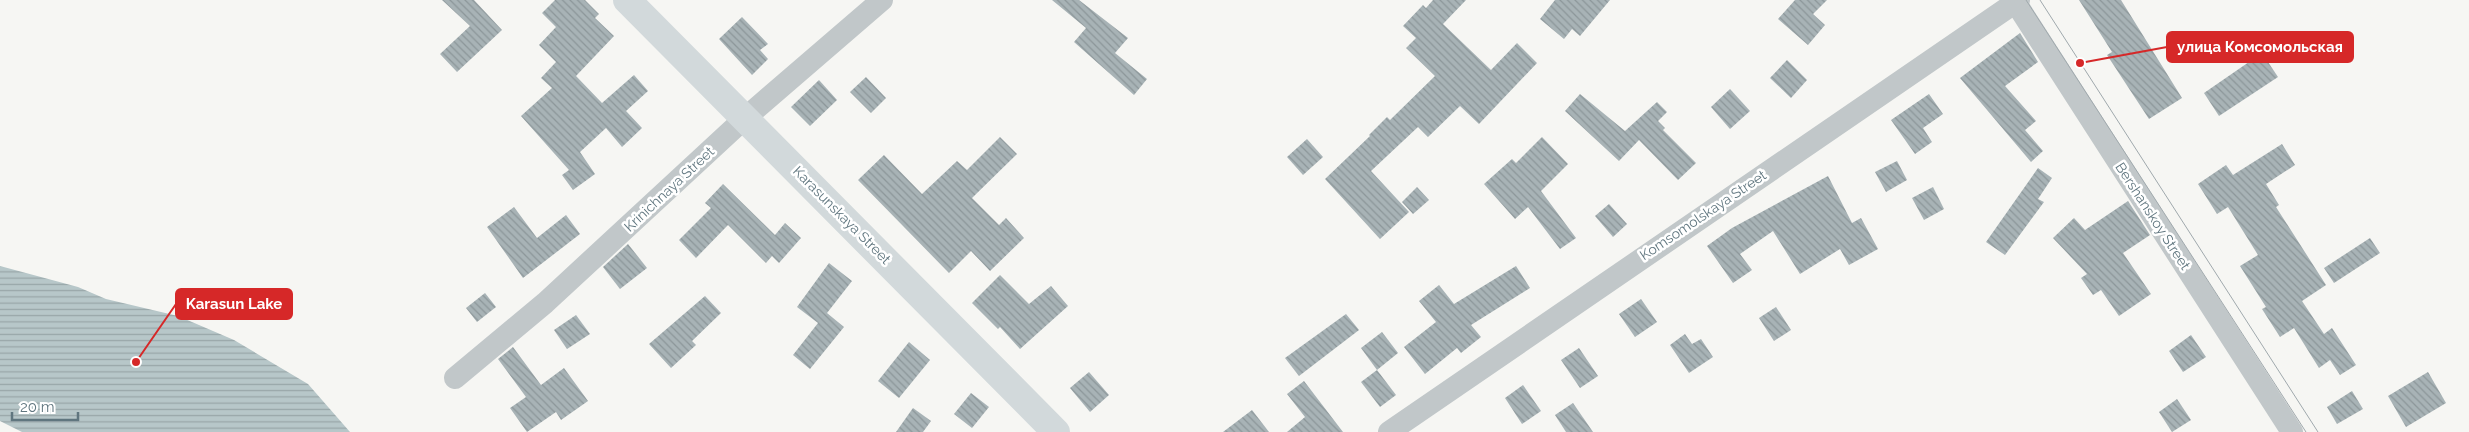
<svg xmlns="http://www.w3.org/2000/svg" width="2469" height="432" font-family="Raleway,sans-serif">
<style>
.water{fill:url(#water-rules)}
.building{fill:url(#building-back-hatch)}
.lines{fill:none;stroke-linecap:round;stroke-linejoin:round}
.street{stroke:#c1c7c9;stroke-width:22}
.secondary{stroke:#d2d9db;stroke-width:28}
.tram{stroke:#a0a9ad;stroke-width:1}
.labels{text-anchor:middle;stroke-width:5;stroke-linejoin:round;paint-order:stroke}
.street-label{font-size:14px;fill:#60767f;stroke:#fff}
.leader{fill:none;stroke:#d62828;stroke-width:2}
.callout-dot{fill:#d62828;stroke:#fff;stroke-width:2}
.callout{fill:#d62828;stroke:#d62828;stroke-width:2}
.callout-label{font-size:15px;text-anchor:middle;font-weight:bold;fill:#fff}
</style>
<defs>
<pattern id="water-rules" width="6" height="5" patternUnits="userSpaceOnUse" patternTransform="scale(1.25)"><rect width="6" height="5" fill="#b7c7c9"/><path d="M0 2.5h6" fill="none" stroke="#98a6a8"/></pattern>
<pattern id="building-back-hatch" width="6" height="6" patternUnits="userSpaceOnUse" patternTransform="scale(1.25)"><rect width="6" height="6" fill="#a8b3b6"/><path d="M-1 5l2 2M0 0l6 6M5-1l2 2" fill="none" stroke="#8c9699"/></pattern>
</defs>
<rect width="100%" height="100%" fill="#f6f6f3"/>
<!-- water -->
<path class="water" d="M0,266L78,287L106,299L178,316L234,340L308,384L350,432H22L0,421Z"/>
<!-- building -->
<g class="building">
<path d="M442,0H474L502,30L457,72L440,54L470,26Z"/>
<path d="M555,0H585L599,14L595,18L614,36L576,76L602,103L634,75L648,91L626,111L642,128L622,147L606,128L580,152L595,174L573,190L562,175L569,170L521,116L552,88L541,78L556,62L539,45L556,27L542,13Z"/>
<path d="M1052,0H1079L1128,38L1115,53L1147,79L1134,95L1074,42L1086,28Z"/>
<path d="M1433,0H1466L1443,24L1491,70L1517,43L1537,63L1479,124L1460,106L1428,137L1418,127L1371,171L1409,212L1380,239L1325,179L1370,136L1369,135L1387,117L1390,120L1435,76L1406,48L1416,38L1403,26L1423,5L1426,8Z"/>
<path d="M1555,0H1610L1580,36L1572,29L1564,39L1540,19Z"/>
<path d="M1795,0H1827L1813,14L1825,25L1808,45L1778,19Z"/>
<path d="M2079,0H2121L2182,98L2149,119L2107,55L2112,52Z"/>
<path d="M742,17L768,44L760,50L768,59L752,75L719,39Z"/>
<path d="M2020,33L2038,62L2005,86L2036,121L2025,130L2043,151L2031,162L1960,78Z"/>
<path d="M2262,53L2278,77L2219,116L2204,93Z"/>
<path d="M1787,60L1807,80L1791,98L1770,78Z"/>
<path d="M866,77L886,98L871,113L850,92Z"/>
<path d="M819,80L837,100L810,126L791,107Z"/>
<path d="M1730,89L1750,111L1730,129L1711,107Z"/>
<path d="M1580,94L1625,131L1657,102L1667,112L1658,121L1665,128L1663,130L1696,163L1678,180L1639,140L1619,161L1565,111Z"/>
<path d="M1929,94L1943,114L1923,128L1932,142L1915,154L1891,120Z"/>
<path d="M1000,137L1017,154L972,198L999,225L1006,218L1024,238L990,271L971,251L949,273L858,180L884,155L922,194L957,161L967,170Z"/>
<path d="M1542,137L1568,164L1541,191L1576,238L1560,249L1528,207L1515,219L1484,184L1512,159L1516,163Z"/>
<path d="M1307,139L1323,157L1303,175L1287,157Z"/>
<path d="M2282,144L2295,165L2266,184L2279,205L2276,207L2326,285L2302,301L2324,334L2332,328L2356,365L2340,375L2330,360L2319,368L2294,328L2280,337L2262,309L2266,307L2240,266L2258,255L2228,207L2217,214L2198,184L2226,165L2233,175Z"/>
<path d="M1897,161L1907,180L1886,192L1875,172Z"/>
<path d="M2038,168L2052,178L2038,199L2044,202L2005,255L1986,242Z"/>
<path d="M1828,176L1852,223L1861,218L1878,249L1849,265L1840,249L1800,274L1773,231L1740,254L1752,270L1733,283L1707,246L1732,228Z"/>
<path d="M723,184L775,235L785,223L801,238L779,263L772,256L766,263L728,225L696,258L679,240L711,208L705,203Z"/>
<path d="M1417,187L1429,200L1413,214L1402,202Z"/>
<path d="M1933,187L1944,209L1924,220L1912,198Z"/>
<path d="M2128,201L2150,235L2123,253L2151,294L2119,316L2101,290L2093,295L2081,278L2087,274L2053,238L2074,218L2085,230Z"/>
<path d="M1609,204L1627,224L1613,237L1595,216Z"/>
<path d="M514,207L537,238L566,215L580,234L523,278L487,227Z"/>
<path d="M2370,238L2380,253L2334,283L2324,268Z"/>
<path d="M628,244L647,268L620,289L603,267Z"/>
<path d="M829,263L852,281L827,313L844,327L810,369L793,355L818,323L797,307Z"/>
<path d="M1516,266L1530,288L1471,325L1481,337L1461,353L1457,348L1425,374L1404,347L1436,322L1419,301L1439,285L1454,304Z"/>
<path d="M1000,275L1029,304L1051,286L1068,306L1020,349L1000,327L998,329L972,303Z"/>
<path d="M485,293L496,307L477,322L466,308Z"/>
<path d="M705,296L721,313L692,341L696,345L671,368L649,344Z"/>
<path d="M1641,299L1657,322L1635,337L1619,314Z"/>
<path d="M1776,307L1791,330L1774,341L1759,318Z"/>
<path d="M1346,314L1359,330L1299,376L1285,358Z"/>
<path d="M576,315L590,334L567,349L554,330Z"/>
<path d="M1382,332L1398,353L1377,370L1361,348Z"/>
<path d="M1685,334L1692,344L1701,339L1713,357L1689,373L1670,345Z"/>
<path d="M2191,335L2206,357L2183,372L2169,351Z"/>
<path d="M909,342L930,360L899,398L878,381Z"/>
<path d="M513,347L541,385L564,368L588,401L561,420L556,412L527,432L510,408L526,397L498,359Z"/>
<path d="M1579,348L1598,376L1580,388L1561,360Z"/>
<path d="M1377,370L1396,395L1380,407L1361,382Z"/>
<path d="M1089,372L1109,395L1090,412L1070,388Z"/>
<path d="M2428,372L2446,403L2406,427L2388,396Z"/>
<path d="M1304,381L1343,432H1287L1305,417L1287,394Z"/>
<path d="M1523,385L1541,411L1522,424L1505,398Z"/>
<path d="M2352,391L2363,409L2337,424L2327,407Z"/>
<path d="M971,393L989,407L972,428L954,414Z"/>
<path d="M2177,399L2191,420L2172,432L2159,412Z"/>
<path d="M1573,403L1593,432H1566L1555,415Z"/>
<path d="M913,408L931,421L923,432H896Z"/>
<path d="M1252,410L1269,432H1223Z"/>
</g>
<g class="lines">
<!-- street -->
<g class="street">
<path d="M2014,0L2292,432"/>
<path d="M455,378L545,303L745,118L882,0"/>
<path d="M1389,432L2019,0"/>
</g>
<!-- secondary -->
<path class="secondary" d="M627,0L1056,432"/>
<!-- tram -->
<g class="tram">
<path d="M2026,0L2306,432"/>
<path d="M2040,0L2318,432"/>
</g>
</g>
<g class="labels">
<!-- street labels -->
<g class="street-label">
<text transform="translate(669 189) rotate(-43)" y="5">Krinichnaya Street</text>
<text transform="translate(842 215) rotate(45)" y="5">Karasunskaya Street</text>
<text transform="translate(1703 215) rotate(-34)" y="5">Komsomolskaya Street</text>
<text transform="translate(2153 216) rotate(57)" y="5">Bershanskoy Street</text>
</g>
</g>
<!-- callouts -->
<path class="leader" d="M2080 63L2167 47M136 362L176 304"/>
<g class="callout-dot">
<circle cx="2080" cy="63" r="5"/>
<circle cx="136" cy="362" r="5"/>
</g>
<g class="callout">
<rect x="2167" y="32" width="186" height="30" rx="5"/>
<rect x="176" y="289" width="116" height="30" rx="5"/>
</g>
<g class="callout-label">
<text x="2260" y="52">улица Комсомольская</text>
<text x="234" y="309">Karasun Lake</text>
</g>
<!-- scale -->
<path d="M12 412v8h66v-8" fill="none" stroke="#60767f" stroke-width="2.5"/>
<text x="20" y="412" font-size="15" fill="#60767f" stroke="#ffffff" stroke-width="4" paint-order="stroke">20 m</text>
</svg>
